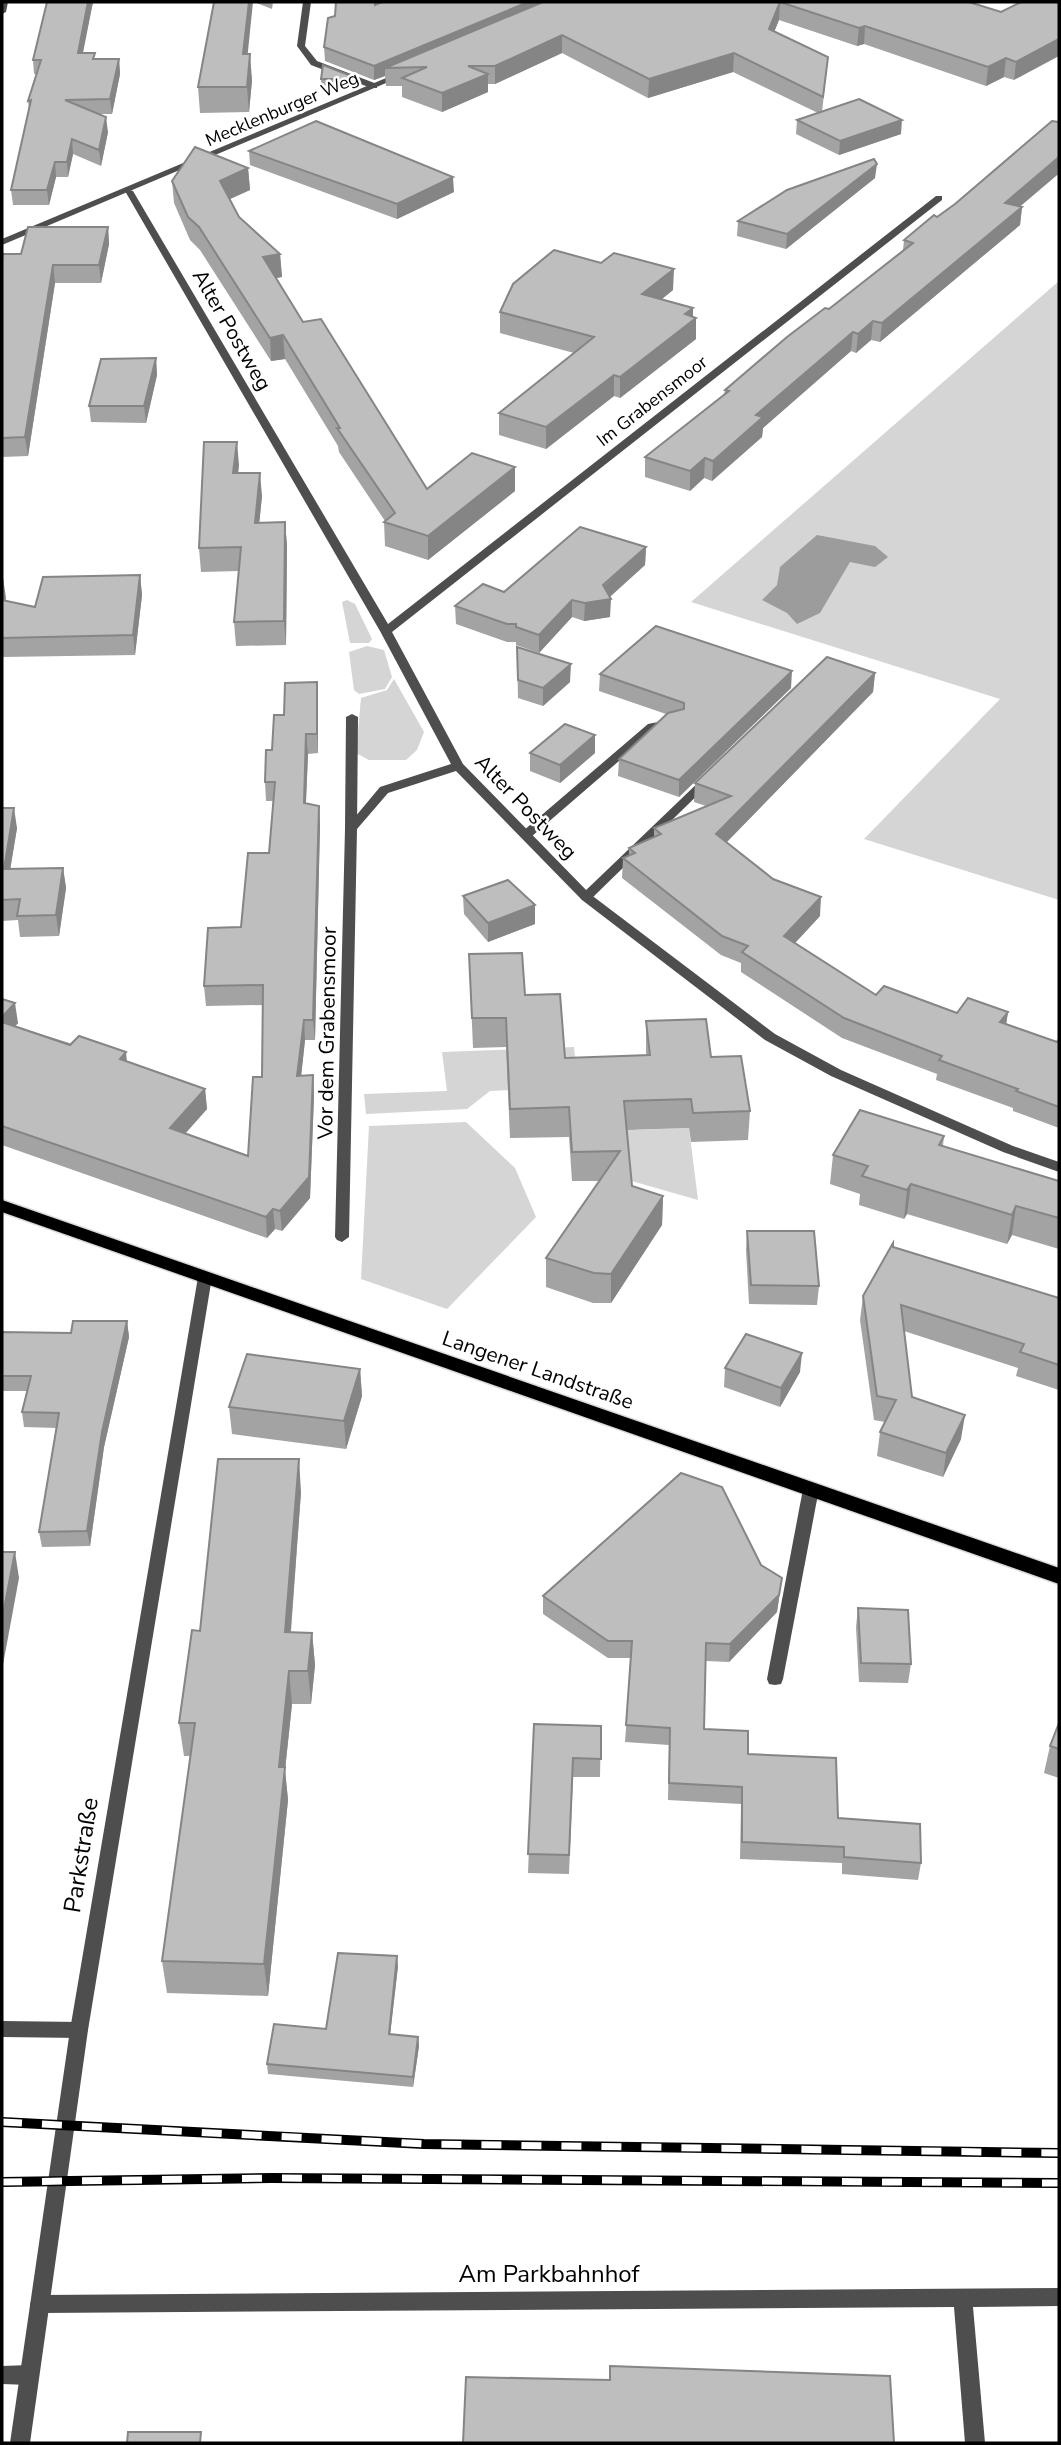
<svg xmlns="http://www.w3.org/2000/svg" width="1061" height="2445" font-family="'Nunito Sans',sans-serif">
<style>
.green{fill:#d5d5d5}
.water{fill:#9c9c9c}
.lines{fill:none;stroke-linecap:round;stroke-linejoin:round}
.primary-casing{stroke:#dbdbdb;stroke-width:3}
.service{fill:#4e4e4e;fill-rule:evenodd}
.minor{fill:#4e4e4e;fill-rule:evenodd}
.tertiary{fill:#4e4e4e;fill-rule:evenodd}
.primary{fill:#000;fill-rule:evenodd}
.rail-casing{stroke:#000;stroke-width:10}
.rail{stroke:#fff;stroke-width:7;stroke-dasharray:20;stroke-linecap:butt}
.wall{fill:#a3a3a3}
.shaded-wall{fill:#858585}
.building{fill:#bebebe;stroke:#858585;stroke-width:2}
.labels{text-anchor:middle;stroke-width:5;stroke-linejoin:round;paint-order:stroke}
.far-street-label{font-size:18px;fill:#000;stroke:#fff}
.street-label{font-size:21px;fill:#000;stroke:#fff}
.near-street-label{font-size:24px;fill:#000;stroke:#fff}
</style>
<rect width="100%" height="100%" fill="#fff"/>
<!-- green -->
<g class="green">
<path d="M1059,281V900L864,839L1000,699L691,602Z"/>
<path d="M347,600L355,604L372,639L369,643H350L342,602Z"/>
<path d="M367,646L384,650L392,677L385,689L359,694L354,690L349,652Z"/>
<path d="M394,679L424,732L417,750L406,760H369L356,753L361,698L387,690Z"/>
<path d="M574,1047L578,1087L490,1091L467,1109L366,1114L364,1094L447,1091L442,1052Z"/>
<path d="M466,1122L515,1168L536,1217L447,1309L361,1279L369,1126Z"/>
<path d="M623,1126H635L637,1130L689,1128L698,1200L628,1180Z"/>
</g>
<!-- water -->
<path class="water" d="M817,535L875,546L888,557L875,567L850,562L820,613L797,624L787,613L762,600L777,585L780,567Z"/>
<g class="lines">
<!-- primary casing -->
<g class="primary-casing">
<path id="primary" d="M2,1200L1059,1568V1584L2,1212Z"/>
</g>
<!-- service -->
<g class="service">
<path d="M352,714L358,717L357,829L351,833L345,829L346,717Z"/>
<path d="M673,719L677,720V724L656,729L531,837H523L521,834L523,831L648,724Z"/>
<path d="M708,775L714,779L712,781L590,900H582L580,897L582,894L704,777Z"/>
<path d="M811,1483L816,1485L819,1489L783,1679L781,1684L775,1685L769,1684L767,1679L803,1489L806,1485Z"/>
</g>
<!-- minor -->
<g class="minor">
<path d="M2,2H8L6,12L2,14Z"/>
<path d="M303,2H311L305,46L317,61L377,84V88H371L311,65L297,46Z"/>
<path d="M126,189L133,191L388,624L936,196H942V200L392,632L463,764L590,894L775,1034L841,1070L1013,1146L1059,1162V1172L1003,1152L831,1076L765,1040L582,900L456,771L388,793L357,829L349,1237L342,1242L337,1240L335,1237L345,829L380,787L451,764L380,631L125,191Z"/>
<path d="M2,2021L79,2022L85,2024L88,2030L85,2036L79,2038L2,2037Z"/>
<path d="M1059,2288V2306L973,2307L985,2443H965L954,2307L40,2313L33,2311L30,2304L33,2297L40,2295Z"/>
<path d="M29,2365L36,2368L39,2375L36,2382L29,2385L2,2384V2366Z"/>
</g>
<!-- tertiary -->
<g class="tertiary">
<path d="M398,73L405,75L2,245V239Z"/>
<path d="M205,1272L212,1277L88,2030L30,2443H10L70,2030L198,1277Z"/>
</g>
<!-- primary -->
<use href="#primary" class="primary"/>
<!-- rail casing -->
<g class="rail-casing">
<g id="rail">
<path d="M2,2122L424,2144L1059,2153"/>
<path d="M2,2182L271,2178L1059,2183"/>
</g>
</g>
<!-- rail -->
<use href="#rail" class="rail"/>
</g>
<!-- wall -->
<g class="wall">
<path d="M47,2H93L82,53L95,59H119L120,74L112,114H100L108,132L101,166L73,154L68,177H56L49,205H13L11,190L29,108L28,101L36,74H34L33,60Z"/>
<path d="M254,2H273L272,9Z"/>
<path d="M336,2H376V4L382,2H538V4L969,2L1001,12L1059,2L1014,80L1004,77L986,86L864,44L857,46L779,20L774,32L828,57L822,112L901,134L839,155L796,134L797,120L818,113L733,72L648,98L562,53L495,84H488V92L442,112L402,97V86H386L385,76L374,80L325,61L324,47L335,16Z"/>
<path d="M248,54L252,80L249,112L200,113L198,87Z"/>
<path d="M321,79H359V86L321,87Z"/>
<path d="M1059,122V175H1057L1020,206L1022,207L1020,225L880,342L871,340L856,353L851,351L763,428L762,437L712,481L704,478L690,491L645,477V457L724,394L725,390L903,250L904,240L955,204Z"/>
<path d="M249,151L454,192L397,219L250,165Z"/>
<path d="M248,168L250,190L230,199L239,217L280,254L282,277L276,278L303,322L427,489L515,467V491L428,560L385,546L384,522L385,521L339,452L338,446L285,359L271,361L200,250L190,240L174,203L172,181Z"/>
<path d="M875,178L786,249L737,236L738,221Z"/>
<path d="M108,227L109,244L101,283H55L28,456L2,457V259Z"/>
<path d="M673,290L662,299L693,317L696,339L620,398L614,396L546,449L499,435V413L574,353L500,333V312Z"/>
<path d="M156,358L157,375L146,423L91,422L89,406Z"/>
<path d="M239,465L238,473L262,496L259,523L285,522L287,546L286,645L236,646L234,622L239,571L201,572L199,548Z"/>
<path d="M646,547L645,565L610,597V617L584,621L572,617L539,653L516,645V642H507L456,624L455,606Z"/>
<path d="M140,575L142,595L135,655L2,657V578H3L5,601L35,607Z"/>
<path d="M517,647L570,682L543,706L518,698Z"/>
<path d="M875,673L873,692L726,843L820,916L795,943L876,995L957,1013L1008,1012L1006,1024L1057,1042L1059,1039V1128L1013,1111V1108L936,1080L937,1074L842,1038L741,972V963L721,955L622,878L623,858L629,856V848L654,837V828L706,806L694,802L695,783Z"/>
<path d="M600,674L791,688L679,797L618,776L619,759L666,714L599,691Z"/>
<path d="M318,701V753L308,754L306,803L319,806L320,825L315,1040H305L301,1076L313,1075L314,1096L310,1198L282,1231L275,1229L267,1238L2,1145V999L18,1023L15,1026L127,1061L205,1089L207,1109L185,1134L248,1156L262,1077L263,1005L206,1006L204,986L241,927L269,853L274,801H266L265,782L272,750L284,715Z"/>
<path d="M530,753H595L560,783L530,771Z"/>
<path d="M2,808L17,828L10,869L63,868L66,888L59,936L20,937L18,920L2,921Z"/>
<path d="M463,896L535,924L488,942L464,914Z"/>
<path d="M469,954L525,995L565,1058L646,1055V1021L711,1057L750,1111L748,1140L691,1142L689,1128L627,1130L632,1186L663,1196L662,1225L611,1303H593L546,1287V1258L599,1181H572L569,1137L510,1138L506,1047L473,1048Z"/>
<path d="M944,1136L943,1146L1059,1181V1249L1012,1235L1007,1244L907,1214L904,1219L859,1205L860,1194L830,1184L833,1155Z"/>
<path d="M747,1231L819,1286L817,1305L749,1304L746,1250Z"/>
<path d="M893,1247L1059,1298V1390L1016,1376L1018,1368L904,1331L912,1397L961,1439L943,1477L877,1456L880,1432L885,1422L874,1420L860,1320L863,1296Z"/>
<path d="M127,1321L129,1337L104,1447L90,1546L42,1547L39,1532L57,1428L24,1427L22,1412L27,1391H2V1332L71,1333Z"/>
<path d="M725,1368L800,1372L780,1407L724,1387Z"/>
<path d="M360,1369L362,1396L346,1449L232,1434L229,1407Z"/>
<path d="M301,1492L291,1632L312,1633L315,1665L311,1704H292L285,1770L288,1800L268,1996L167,1993L162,1961L191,1756H184L179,1723L200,1631Z"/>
<path d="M761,1565L782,1578L777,1612L729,1662L706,1661L704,1729L748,1754L838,1818L921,1863L918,1880L842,1874V1863L740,1859L741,1804L668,1800L669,1745L625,1742L631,1658H608L543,1614V1596Z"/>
<path d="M858,1608L911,1664L908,1683L859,1682L856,1627Z"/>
<path d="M1059,1723V1778L1044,1773L1050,1746Z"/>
<path d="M534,1724L601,1726L600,1777H573L569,1874L528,1873Z"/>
<path d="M398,1966L390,2035L418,2037L419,2046L413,2087L268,2074L267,2064L326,2029Z"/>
</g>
<!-- shaded-wall -->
<g class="shaded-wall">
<path d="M88,2H93L80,68L78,53Z"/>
<path d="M249,2H253L245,80L243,54Z"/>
<path d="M528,2H538V12L385,68V76L374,80V66Z"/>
<path d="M780,2L779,20L768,47L769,29Z"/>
<path d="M865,26L864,44L857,46L859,28Z"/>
<path d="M562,35V53L495,84V66Z"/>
<path d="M1059,39V56L1014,80L1016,62Z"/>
<path d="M734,53L733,72L648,98L649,79Z"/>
<path d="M250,54L252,80L249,112L247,87Z"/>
<path d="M1006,58L1004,77L986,86L988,67Z"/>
<path d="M119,59L120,74L112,114L110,99Z"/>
<path d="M488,74V92L442,112V93Z"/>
<path d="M106,117L108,132L101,166L99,150Z"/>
<path d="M902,120L901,134L839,155L840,141Z"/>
<path d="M72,139L73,154L68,177L67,162Z"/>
<path d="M1059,156L1057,175L1003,221L1005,203Z"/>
<path d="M55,162L56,177L49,205L47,190Z"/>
<path d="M877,164L875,178L786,249L787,234Z"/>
<path d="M248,168L250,190L221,203L220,181Z"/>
<path d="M453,177L454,192L397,219V204Z"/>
<path d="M1022,207L1020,225L880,342L882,323Z"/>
<path d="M108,227L109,244L101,283L99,265Z"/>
<path d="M280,254L282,277L264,280L263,257Z"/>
<path d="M53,265L55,283L28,456L25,437Z"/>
<path d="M674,269L673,290L642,315V294Z"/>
<path d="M693,308V321L696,318V339L620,398V377L685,314Z"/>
<path d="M873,321L871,340L856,353L858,334Z"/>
<path d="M853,332L851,351L763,428L762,437L712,481L713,461L756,415Z"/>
<path d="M283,335L285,359L271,361L270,338Z"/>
<path d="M156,358L157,375L146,423L144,406Z"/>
<path d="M614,375V396L546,449V427Z"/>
<path d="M237,442L239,465L235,497L233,473Z"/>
<path d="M705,458L704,478L690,491V471Z"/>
<path d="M515,467V491L428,560V536Z"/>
<path d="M260,473L262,496L257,546L255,523Z"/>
<path d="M285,522L287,546L286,645L284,621Z"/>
<path d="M646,547L645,565L606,600L611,599L610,617L584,621L585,603Z"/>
<path d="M140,575L142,595L135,655L133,635Z"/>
<path d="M3,578L6,598L2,619V587Z"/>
<path d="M572,600V617L539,653V635Z"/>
<path d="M571,664L570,682L543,706V688Z"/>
<path d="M792,671L791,688L679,797V780Z"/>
<path d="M875,673L873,692L715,854L716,834Z"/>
<path d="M317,682L318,701V753L317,734Z"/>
<path d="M306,734L308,754L305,822L304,803Z"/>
<path d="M595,735V753L560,783V765Z"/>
<path d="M319,806L320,825L315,1040L313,1020Z"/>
<path d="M14,808L17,828L7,889L4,869Z"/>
<path d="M63,868L66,888L59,936L56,915Z"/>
<path d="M821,897L820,916L783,956L784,936Z"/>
<path d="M535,905V924L488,942V923Z"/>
<path d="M15,1003L18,1023L2,1041V1017Z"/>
<path d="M1008,1012L1005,1032L1000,1022Z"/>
<path d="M304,1020L305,1040L299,1096L297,1076Z"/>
<path d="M126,1052L128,1072L120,1059Z"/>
<path d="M313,1075L314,1096L310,1198L282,1231L280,1211Z"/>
<path d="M205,1089L207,1109L172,1148L170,1128Z"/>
<path d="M911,1184L907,1214L904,1219L907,1190Z"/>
<path d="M663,1196L662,1225L611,1303V1274Z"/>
<path d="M1016,1206L1012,1235L1007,1244L1012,1215Z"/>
<path d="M273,1209L275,1229L267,1238L266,1217Z"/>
<path d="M127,1321L129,1337L104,1447L90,1546L87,1531L102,1432Z"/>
<path d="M802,1353L800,1372L780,1407L781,1388Z"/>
<path d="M360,1369L362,1396L346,1449L344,1421Z"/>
<path d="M965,1415L961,1439L943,1477L946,1453Z"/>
<path d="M299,1459L301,1492L288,1665L285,1632Z"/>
<path d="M15,1552L19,1578L2,1670V1619Z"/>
<path d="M782,1578L777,1612L729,1662L730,1644Z"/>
<path d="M312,1633L315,1665L311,1704L308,1671Z"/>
<path d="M289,1671L292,1704L285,1770L288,1800L268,1996L264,1964L279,1767Z"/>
<path d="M397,1956L398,1966L389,2044V2034Z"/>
<path d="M418,2037L419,2046L413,2087V2077Z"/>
</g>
<!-- building -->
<g class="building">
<path d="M47,2H88L78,53H95L93,59H119L110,99L65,100L106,117L99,150L72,139L67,162H55L47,190H11L31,100L28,101L41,60H33Z"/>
<path d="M214,2H249L243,54H250L247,87H198Z"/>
<path d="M336,2H375V5L382,2H528L374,66L324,47L328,18L335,16Z"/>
<path d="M543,2H969L1001,12L1021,2H1059V39L1016,62L1006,58L988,67L865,26L859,28L780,2L769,29L828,57L823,97L734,53L649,79L562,35L495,66H468L488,74L442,93L402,78L427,67L385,68Z"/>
<path d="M323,65L359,79H321Z"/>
<path d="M859,99L902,120L840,141L797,120Z"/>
<path d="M316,121L453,177L397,204L249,151Z"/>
<path d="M1052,121L1059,122V157L1005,203L1022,207L882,323L873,321L858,334L853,332L756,415L763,417L713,461L705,458L690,471L645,457L729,391L725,390L787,337L825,308L829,309L913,243L904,240L934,215L937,217L955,204Z"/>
<path d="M195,147L248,168L220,181L239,217L280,254L263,257L303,322L321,319L427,489L472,453L515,467L428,536L384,522L395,513L337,428H340L283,335L270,338L199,227L188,217L172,181Z"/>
<path d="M874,159L877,164L787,234L738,221L787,190Z"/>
<path d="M28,227H108L99,265H53L25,437L2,438V259L3,254H21Z"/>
<path d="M554,250L601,263L614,253L674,269L642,294L693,308L685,314L696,318L620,377L614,375L546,427L499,413L594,337L500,312L513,284Z"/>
<path d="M156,358L144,406H89L101,359Z"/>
<path d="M204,442H237L233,473H260L255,523L285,522L284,621L234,622L241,547L199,548Z"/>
<path d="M580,527L646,547L603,585L611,599L585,603L572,600L539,635L516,627V624H507L455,606L483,584L504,592Z"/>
<path d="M140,575L133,635L2,638V600L35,607L43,577Z"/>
<path d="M656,626L792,671L679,780L619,759L668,713L684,709V703L600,674Z"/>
<path d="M517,647L571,664L543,688L518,680Z"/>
<path d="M827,657L875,673L716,834L773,879L821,897L784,936L876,995L884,986L957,1013L968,998L1008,1012L1000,1022L1057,1042L1059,1039V1107L1016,1091L1018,1089L939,1060L942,1056L844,1018L742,952L748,946L722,936L623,858L635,853L629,848L661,834L654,828L731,796L695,783Z"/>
<path d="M317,682V734H306L304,803L319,806L313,1020H304L297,1076L313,1075L309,1177L280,1211L273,1209L266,1217L2,1126V1022L70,1045L79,1036L126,1052L120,1059L205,1089L170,1128L248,1156L253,1077H262L263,985L204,986L208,928L241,927L248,853H269L275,782H265L266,750H272L274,715H284L285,683Z"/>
<path d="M565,724L595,735L560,765L530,753Z"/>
<path d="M2,808H14L4,869L63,868L56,915L17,916L20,899L2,900Z"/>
<path d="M508,880L535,905L488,923L463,896Z"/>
<path d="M522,953L525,995L560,994L565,1058L650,1055L646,1021L706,1019L711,1057L741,1056L750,1111L693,1113L691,1099L624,1101L632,1186L663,1196L611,1274L594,1273L546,1258L620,1151L572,1152L569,1107L510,1109L506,1018H472L469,954Z"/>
<path d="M2,999L15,1003L2,1017Z"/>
<path d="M860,1110L944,1136L939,1145L1059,1181V1218L1016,1206L1012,1215L911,1184L907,1190L862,1176L868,1166L833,1155Z"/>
<path d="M747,1231H814L819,1286L751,1285Z"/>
<path d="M893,1243V1247L1059,1298V1365L1020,1352L1024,1344L901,1305L912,1397L965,1415L946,1453L880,1432L896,1400L877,1396L863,1296Z"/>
<path d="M73,1321H127L102,1432L87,1531L39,1532L59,1413L22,1412L31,1376H2V1332L71,1333Z"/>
<path d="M746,1334L802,1353L781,1388L725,1368Z"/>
<path d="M247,1354L360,1369L344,1421L229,1407Z"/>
<path d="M218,1459H299L285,1632L312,1633L308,1671H289L279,1767H285L264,1964L162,1961L195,1723H179L192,1630L200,1631Z"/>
<path d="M681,1473L722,1487L761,1565L782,1578L779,1595L730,1644L706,1643L704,1729L748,1731V1754L836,1758L838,1818L920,1824L921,1863L844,1857V1847L742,1842V1787L669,1783L670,1728L626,1725L632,1641H608L543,1596Z"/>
<path d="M2,1552H15L2,1619Z"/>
<path d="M858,1608L908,1610L911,1664L861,1663Z"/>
<path d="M1059,1723V1749L1050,1746Z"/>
<path d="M534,1724L601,1726V1759L573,1758L569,1855L528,1854Z"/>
<path d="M338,1953L397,1956L389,2034L418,2037L413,2077L267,2064L274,2024L326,2029Z"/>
<path d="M610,2366L890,2376L894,2443H463L466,2377L610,2380Z"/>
<path d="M128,2432H201L200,2443H127Z"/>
</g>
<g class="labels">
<!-- far-street labels -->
<g class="far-street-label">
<text transform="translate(282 109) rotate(-23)" y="6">Mecklenburger Weg</text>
<text transform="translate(652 401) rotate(-38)" y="6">Im Grabensmoor</text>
</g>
<!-- street labels -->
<g class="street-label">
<text transform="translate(232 330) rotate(60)" y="7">Alter Postweg</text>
<text transform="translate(526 807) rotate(46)" y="7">Alter Postweg</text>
<text transform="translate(327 1033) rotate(-89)" y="7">Vor dem Grabensmoor</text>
<text transform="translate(538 1370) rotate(19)" y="7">Langener Landstraße</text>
</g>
<!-- near-street labels -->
<g class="near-street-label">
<text transform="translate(81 1855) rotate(-81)" y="8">Parkstraße</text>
<text x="549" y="2282">Am Parkbahnhof</text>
</g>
</g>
<!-- border -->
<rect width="1061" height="2445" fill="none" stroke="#000000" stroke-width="7"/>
</svg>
